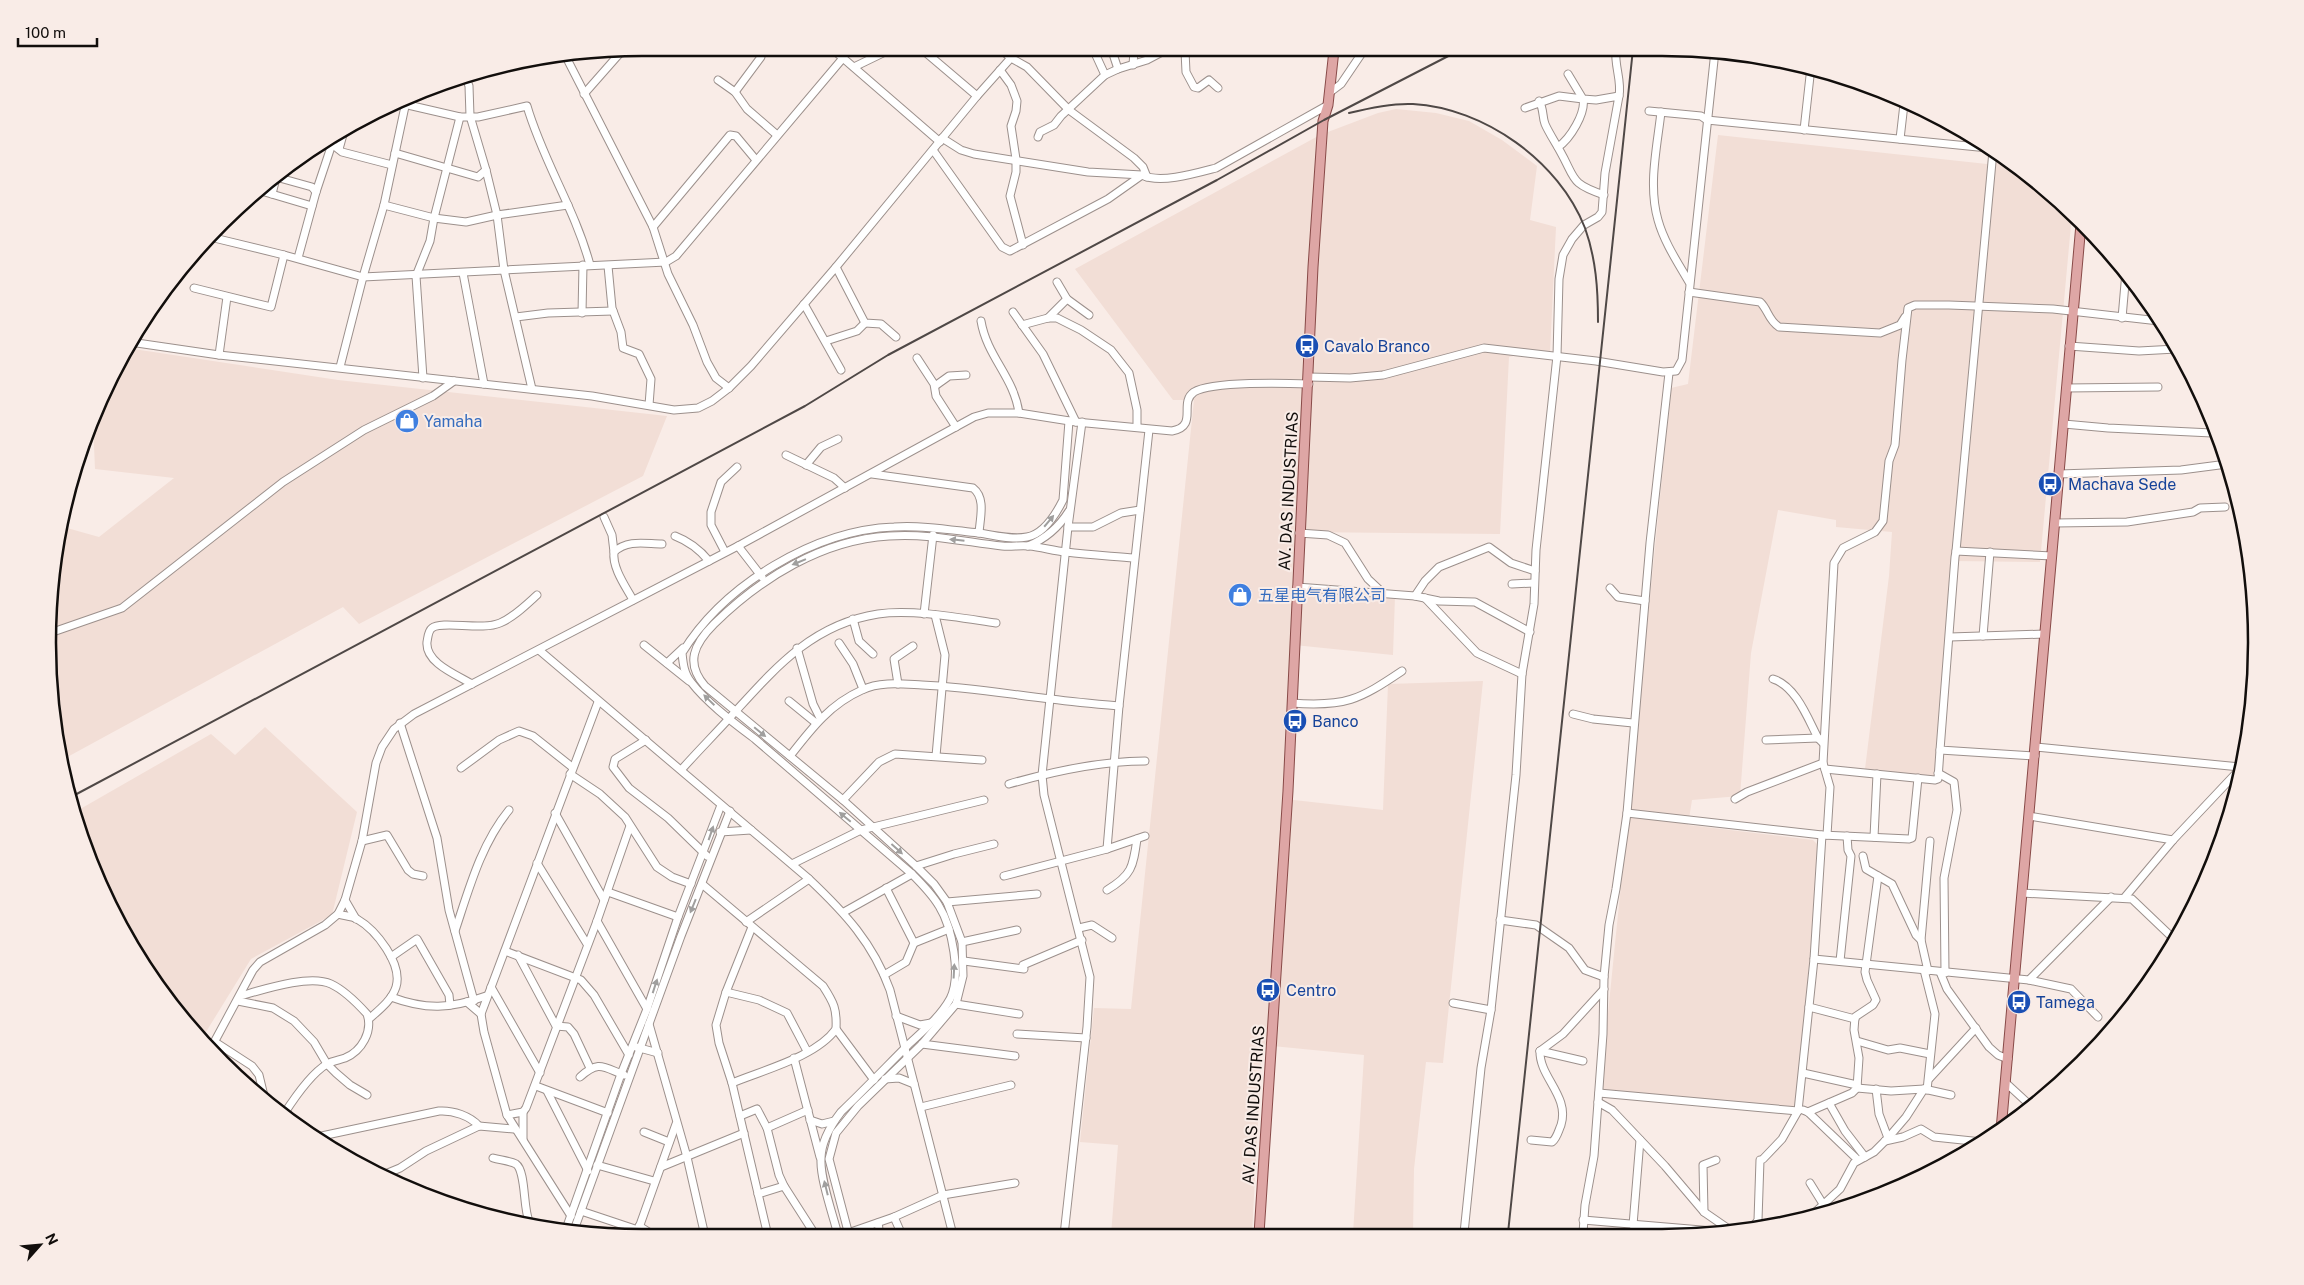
<svg xmlns="http://www.w3.org/2000/svg" width="2304" height="1285" font-family="'Public Sans','Noto Sans SC',sans-serif">
<style>
.built{fill:#f2ded6}
.lines{fill:none;stroke-linecap:round;stroke-linejoin:round}
.minor-casing{stroke:#9c908c;stroke-width:9}
.major-casing{stroke:#884a48;stroke-width:11}
.minor{stroke:#fff;stroke-width:7}
.major{stroke:#dea6a5;stroke-width:9}
.rail{stroke:#4f4846;stroke-width:2}
.oneway{fill:#a09f9e}
.labels{text-anchor:middle;stroke-width:4;stroke-linejoin:round;paint-order:stroke}
.transit-label{font-size:16px;fill:#164399;stroke:#f9ece7;text-anchor:start}
.shop-label{font-size:16px;fill:#366cbe;stroke:#f9ece7;text-anchor:start}
.street-label{font-size:16px;fill:#120e0c;stroke:#f9ece7}
.rim{fill:none;stroke:#120e0c;stroke-width:2.5}
</style>
<rect width="100%" height="100%" fill="#f9ece7"/>
<!-- built -->
<g class="built">
<path d="M1396,109L1436,113L1469,121L1502,140L1537,166L1530,220L1556,227L1550,353L1520,349L1518,355L1509,357L1500,534L1299,532L1295,588L1395,596L1393,655L1294,645L1285,799L1383,810L1388,684L1483,681L1443,1063L1426,1062L1414,1169L1413,1234H1353L1364,1055L1262,1045L1252,1234L1111,1235L1118,1145L1080,1142L1094,1008L1131,1009L1194,400H1173L1075,269L1320,135L1378,113Z"/>
<path d="M1718,135L1987,164L1999,158L2004,159L2054,195L2072,214L2040,562L1953,561L1936,782L1864,777L1889,576L1892,532L1836,527V520L1778,510L1751,653L1740,796L1692,800L1688,825L1813,840L1819,846L1797,1113L1600,1093L1671,388L1688,384Z"/>
<path d="M127,348L338,380L667,416L643,476L359,624L343,607L60,761L49,681L53,565L60,526L99,537L174,478L95,469L93,422L109,380Z"/>
<path d="M265,727L357,812L332,915L251,959L201,1040L127,940L93,870L75,812L211,734L235,755Z"/>
</g>
<g class="lines">
<!-- minor casing -->
<g class="minor-casing">
<g id="minor">
<path d="M1616,49C1614,66 1622,80 1619,96"/>
<path d="M924,51L977,96"/>
<path d="M1003,51L1011,58L1027,67L1069,110L1134,158L1143,167L1147,177"/>
<path d="M1094,51L1105,75"/>
<path d="M1112,51L1118,69"/>
<path d="M1185,51L1186,72L1194,87L1198,88L1209,80L1218,88"/>
<path d="M836,52L940,142"/>
<path d="M564,53L653,227L668,274L693,325L707,362L716,378L729,388"/>
<path d="M1133,65L1134,51"/>
<path d="M854,67L885,52"/>
<path d="M1000,70L1011,85L1017,101L1016,111L1011,126L1016,159V172L1010,196L1023,245"/>
<path d="M465,76L469,86L470,116L486,170L497,215L504,270L532,389"/>
<path d="M718,80L735,92L747,109L777,135"/>
<path d="M735,92L761,57L760,52"/>
<path d="M1329,93L1341,84L1364,50"/>
<path d="M584,94L621,52"/>
<path d="M1539,101C1544,109 1542,116 1545,124C1549,133 1555,142 1560,151C1576,179 1569,183 1604,195"/>
<path d="M395,102L460,117H478L527,106C543,161 575,209 590,265"/>
<path d="M1525,108L1559,96L1583,99C1586,113 1570,139 1558,147"/>
<path d="M1649,111L1701,116L1707,120L1988,148"/>
<path d="M1661,112C1657,148 1648,185 1658,220C1664,242 1678,263 1689,282"/>
<path d="M1804,130L1811,67"/>
<path d="M1038,137L1040,132L1054,125L1061,116L1105,75L1118,69L1147,60L1164,51"/>
<path d="M942,138L961,150L974,154L1088,172L1142,175C1160,184 1197,173 1216,168L1328,105"/>
<path d="M1900,139L1904,104"/>
<path d="M328,141L342,152L392,165"/>
<path d="M339,149L344,131"/>
<path d="M933,150L1002,247L1010,251L1108,199L1142,175"/>
<path d="M395,153L478,177L486,170"/>
<path d="M276,177L312,187L316,192"/>
<path d="M258,190L312,206"/>
<path d="M272,194L277,174"/>
<path d="M384,205L434,218L466,222L497,215L568,205"/>
<path d="M653,227L730,135L736,136L756,160"/>
<path d="M210,237L284,255L363,277L666,262L676,256L843,58"/>
<path d="M298,258L316,192L332,144"/>
<path d="M608,266L612,308L621,332L623,348L639,354L651,379L649,405"/>
<path d="M836,267L865,323L881,324L896,337"/>
<path d="M463,273L484,384"/>
<path d="M1057,282L1067,299L1089,315"/>
<path d="M194,288L271,307L284,255"/>
<path d="M1689,292L1760,302C1768,309 1768,320 1779,327L1880,333L1900,325L1905,317"/>
<path d="M804,304L841,370"/>
<path d="M1013,312L1043,354L1076,422"/>
<path d="M582,313L583,265"/>
<path d="M516,317L548,313L613,311"/>
<path d="M1048,318L1067,299"/>
<path d="M2122,318L2126,272"/>
<path d="M981,321C987,357 1014,377 1019,413"/>
<path d="M1022,325L1048,318H1057L1081,330L1111,350L1129,373L1137,410V427"/>
<path d="M826,341L857,331L865,323"/>
<path d="M130,342L219,355L592,396L674,410L698,408L712,401L729,388L751,366L836,267L977,96L1017,51"/>
<path d="M2069,346L2139,351L2176,349"/>
<path d="M219,355L227,297"/>
<path d="M917,358L934,384L936,396L956,427"/>
<path d="M340,367L363,277L384,205L407,97"/>
<path d="M1309,377L1350,378L1383,375L1484,348L1596,361L1663,372L1676,371L1682,360L1715,51"/>
<path d="M423,378L416,276L430,241L434,218L460,117"/>
<path d="M935,386L949,376L966,375"/>
<path d="M2066,388L2158,387"/>
<path d="M2064,424L2108,428L2212,433"/>
<path d="M786,455L834,478L845,488"/>
<path d="M806,465L821,447L838,439"/>
<path d="M872,474L973,488C986,498 980,518 979,533"/>
<path d="M2059,474L2181,470L2227,464"/>
<path d="M604,517L612,535L614,552"/>
<path d="M2055,523L2127,522L2193,512L2200,508L2225,507"/>
<path d="M1068,527H1093L1121,513L1140,510"/>
<path d="M1299,533L1328,535L1345,543L1368,579L1383,593"/>
<path d="M675,536C688,541 700,550 709,561"/>
<path d="M738,546L762,577"/>
<path d="M1028,546C1045,539 1059,527 1069,511"/>
<path d="M1956,551L1993,151"/>
<path d="M725,552L711,525V512L721,482L737,467"/>
<path d="M1512,584L1534,583"/>
<path d="M1297,587L1415,596L1439,601L1475,602L1530,632"/>
<path d="M1610,588L1618,597L1645,601"/>
<path d="M1415,596L1425,581L1439,567L1489,547L1511,563L1535,571"/>
<path d="M1425,598L1477,653L1522,674"/>
<path d="M633,600C626,587 612,568 614,552C628,539 646,544 662,544"/>
<path d="M924,614L933,535"/>
<path d="M935,615L945,655L936,756"/>
<path d="M853,619L859,641L873,654"/>
<path d="M50,633L122,608L283,482L364,430L433,396L454,381"/>
<path d="M1983,636L1990,552"/>
<path d="M1950,637L2044,634"/>
<path d="M839,643L853,664L863,689"/>
<path d="M644,645L689,681"/>
<path d="M797,648L813,704L820,718"/>
<path d="M539,650L809,879C845,913 873,943 890,990L953,1235"/>
<path d="M667,663L683,648"/>
<path d="M1773,679C1796,686 1808,719 1818,738L1823,743"/>
<path d="M472,684C457,675 425,663 427,642C428,637 428,631 432,628C442,620 482,631 500,623C514,617 526,605 537,595"/>
<path d="M898,684L894,659L913,646"/>
<path d="M789,701L816,723"/>
<path d="M1292,703C1345,707 1359,700 1402,671"/>
<path d="M1573,714L1593,719L1633,723"/>
<path d="M400,723L437,838L449,910L474,1001"/>
<path d="M646,740L615,759L613,767L629,788L668,818L707,856"/>
<path d="M1766,740L1818,738"/>
<path d="M2036,747L2240,767"/>
<path d="M790,756C811,729 830,704 862,690C880,681 903,684 922,685C966,687 1008,694 1051,699C1074,702 1096,704 1119,706"/>
<path d="M2035,756L1940,750L1955,557L1956,551L2052,556"/>
<path d="M461,768L499,740L519,731L533,736L572,767"/>
<path d="M682,769C699,750 717,732 734,713C776,667 813,624 878,614C913,609 961,618 996,623"/>
<path d="M1825,769L1935,780L1938,779L1940,750"/>
<path d="M1938,773L1954,782L1957,810L1944,878L1945,973"/>
<path d="M570,774L600,794L625,817L657,867L672,877L691,884"/>
<path d="M1009,784C1051,772 1101,761 1145,761"/>
<path d="M1735,799L1747,792L1823,763"/>
<path d="M843,800L879,762L895,754L982,760"/>
<path d="M555,813L604,900"/>
<path d="M1627,813L1822,835L1909,839L1912,838L1918,778"/>
<path d="M2029,816L2173,840"/>
<path d="M720,832L751,830"/>
<path d="M1827,835L1830,787L1823,763L1834,563L1843,548L1875,532L1883,521L1889,461L1895,445L1902,360L1908,308L1915,305H1949L2053,309L2159,321"/>
<path d="M1874,837L1877,774"/>
<path d="M362,841L387,835L408,870L413,874L423,876"/>
<path d="M1107,849L1119,706L1149,430"/>
<path d="M1863,856L1866,869L1892,884L1916,935L1921,940"/>
<path d="M537,863L587,944"/>
<path d="M792,864L861,830L984,800"/>
<path d="M916,866L954,854L994,844"/>
<path d="M1004,876L1107,849L1145,836"/>
<path d="M702,884L823,986C834,1003 837,1009 836,1029C816,1057 763,1070 732,1083"/>
<path d="M1107,890C1132,875 1133,867 1137,839"/>
<path d="M608,892L678,917"/>
<path d="M2022,893L2132,899L2176,941"/>
<path d="M2125,897L2173,840L2240,769"/>
<path d="M345,900L356,919"/>
<path d="M947,902L1037,894"/>
<path d="M844,912L912,874"/>
<path d="M338,914C344,916 352,916 357,919C376,930 403,964 396,987C392,1000 379,1010 369,1019"/>
<path d="M1500,920L1536,925L1569,948L1585,970L1604,977"/>
<path d="M597,921L647,1009"/>
<path d="M746,922L809,879"/>
<path d="M752,927L726,992L716,1025L719,1043L732,1083L768,1236"/>
<path d="M1079,928L1092,925L1112,938"/>
<path d="M455,931C469,889 481,844 509,810"/>
<path d="M962,942L1017,930"/>
<path d="M914,943L949,929"/>
<path d="M505,951L581,980L594,995L629,1055"/>
<path d="M518,955L556,1026L568,1027L574,1034L590,1068"/>
<path d="M391,957L417,939L449,995L450,1005"/>
<path d="M1814,959L2029,980L2111,897"/>
<path d="M964,961L1024,969"/>
<path d="M1840,961L1851,856L1848,850L1847,836"/>
<path d="M1023,965L1082,940"/>
<path d="M1924,970L1935,1014L1927,1090"/>
<path d="M1928,971L1921,940L1930,841"/>
<path d="M1940,972L1947,989L1989,1047L1998,1055L2008,1059"/>
<path d="M884,975L906,962L914,943L886,888"/>
<path d="M2029,980L2071,989L2098,1017"/>
<path d="M491,987L540,1073"/>
<path d="M726,992L759,1000L787,1013L807,1051"/>
<path d="M240,996C262,990 309,974 331,984C344,990 357,1003 367,1014C373,1031 362,1051 345,1058C339,1060 332,1061 327,1064C312,1073 293,1100 284,1114"/>
<path d="M391,997C426,1010 450,1009 486,996"/>
<path d="M238,1001L273,1008L294,1021L314,1042L327,1064L336,1073L350,1085L367,1095"/>
<path d="M467,1002L481,1014"/>
<path d="M1453,1003L1491,1010"/>
<path d="M956,1004L1019,1014"/>
<path d="M1809,1007L1855,1019"/>
<path d="M896,1016L920,1025L931,1023"/>
<path d="M649,1024L687,1157L705,1236"/>
<path d="M836,1029L874,1080"/>
<path d="M1017,1034L1086,1038"/>
<path d="M1857,1041L1888,1050L1900,1048L1930,1054"/>
<path d="M215,1042L252,1066L259,1075L265,1100"/>
<path d="M922,1044L1015,1056"/>
<path d="M636,1047L658,1053"/>
<path d="M210,1050L253,970L260,962L325,925L338,914L345,900L362,841L376,763L382,747L394,729L414,714L738,546L974,417L988,413H1019L1076,422L1172,431C1199,426 1178,403 1194,392C1212,381 1286,383 1309,384"/>
<path d="M1540,1051L1563,1034L1604,989"/>
<path d="M1540,1051L1583,1061"/>
<path d="M794,1058L820,1157"/>
<path d="M1803,1073L1857,1085"/>
<path d="M580,1077C599,1060 603,1067 624,1075"/>
<path d="M885,1079L899,1078L914,1084"/>
<path d="M1929,1079L1976,1028"/>
<path d="M2006,1083L2031,1106"/>
<path d="M536,1086L608,1113"/>
<path d="M1857,1088L1891,1091L1924,1089L1951,1095"/>
<path d="M1876,1089L1879,1114L1888,1138"/>
<path d="M547,1091L588,1171"/>
<path d="M1599,1093L1798,1111L1814,959L1822,835"/>
<path d="M1598,1102L1612,1110L1665,1166L1704,1212L1733,1232"/>
<path d="M1829,1103L1845,1131L1865,1157"/>
<path d="M921,1107L1011,1085"/>
<path d="M1803,1110L1808,1112L1858,1160"/>
<path d="M1808,1112L1852,1093L1857,1088L1859,1058L1854,1030L1855,1017L1873,1005L1876,1000L1867,980L1865,972L1878,876"/>
<path d="M507,1115L523,1112L526,1108L597,921L630,826"/>
<path d="M740,1116L757,1109L767,1128L808,1110"/>
<path d="M810,1120L822,1124L834,1121"/>
<path d="M767,1128L779,1175L784,1186"/>
<path d="M644,1132L669,1142"/>
<path d="M317,1137L439,1111C453,1110 470,1116 479,1126"/>
<path d="M523,1139V1112"/>
<path d="M1531,1140L1552,1142C1557,1138 1558,1132 1561,1125C1570,1096 1539,1077 1540,1051"/>
<path d="M1885,1141L1903,1137L1921,1129L1934,1137L1982,1142"/>
<path d="M493,1158C500,1160 510,1161 516,1164C526,1171 523,1208 529,1221"/>
<path d="M1763,1159L1782,1139L1798,1111"/>
<path d="M597,1165L654,1181"/>
<path d="M661,1167L744,1133"/>
<path d="M383,1175L400,1168L426,1151L479,1126L514,1129"/>
<path d="M1810,1183L1823,1204"/>
<path d="M758,1194L784,1186L816,1236"/>
<path d="M581,1211L638,1230"/>
<path d="M1704,1212L1703,1165L1716,1160"/>
<path d="M571,1216L507,1115L484,1032L481,1014L598,702"/>
<path d="M1811,1216L1840,1189L1854,1163L1874,1152L1888,1138L1906,1117L1924,1089"/>
<path d="M894,1217L902,1235"/>
<path d="M1583,1220L1725,1232"/>
<path d="M878,1223L880,1235"/>
<path d="M1633,1225L1640,1140"/>
<path d="M639,1226L655,1236"/>
<path d="M566,1229L621,1074L647,1009L678,917L721,805"/>
<path d="M574,1230L681,936L730,811"/>
<path d="M1751,1230L1758,1220L1760,1160"/>
<path d="M848,1233L894,1217L943,1195L1015,1183"/>
<path d="M1464,1233L1481,1068L1491,1010L1516,775L1522,674L1534,604L1536,550L1557,356L1559,279L1563,255L1572,239L1584,225L1598,217L1602,212L1605,173L1619,96L1596,100L1583,99L1568,74"/>
<path d="M1583,1233L1585,1205L1594,1156L1603,1034L1604,977L1609,925L1616,889L1627,813L1650,543L1669,373"/>
<path d="M838,1235C833,1215 820,1179 821,1159C821,1142 831,1125 841,1112C864,1090 886,1067 909,1044C923,1031 940,1017 950,999C962,976 952,927 939,906C932,894 922,884 912,874L755,739C734,723 707,703 691,682C684,674 683,663 682,653C724,585 814,530 894,527C921,525 951,530 978,533C995,535 1010,540 1027,537C1044,534 1056,514 1063,500L1069,421"/>
<path d="M849,1235L829,1159L836,1133L858,1106L922,1044L956,1004L963,976L962,942L947,902L934,884L916,866L843,800L705,686C685,663 694,644 714,624C761,578 822,540 889,536C927,533 966,542 1002,546C1011,547 1020,545 1029,546C1041,547 1054,551 1066,552C1089,555 1112,556 1134,558"/>
<path d="M1064,1235L1087,1027L1090,977L1044,795L1042,775L1068,527L1082,422"/>
<path d="M636,1236L676,1124"/>
</g>
</g>
<!-- major casing -->
<g class="major-casing">
<g id="major">
<path d="M2001,1130L2081,224"/>
<path d="M1259,1234L1288,791L1313,267L1323,121L1328,105L1334,50"/>
</g>
</g>
<!-- minor -->
<use href="#minor" class="minor"/>
<!-- major -->
<use href="#major" class="major"/>
<!-- rail -->
<g class="rail">
<path d="M1349,113C1369,108 1393,103 1413,104C1484,108 1559,161 1585,228C1596,259 1598,289 1598,322"/>
<path d="M71,797L805,406L888,355L1217,180L1324,120L1460,50"/>
<path d="M1508,1233L1633,49"/>
</g>
</g>
<!-- one-way arrows -->
<defs><path id="oneway-solid" d="M-6-.8H1V-3.2L6.5 0L1 3.2V.8H-6Z" transform="scale(1.25)"/></defs>
<g class="oneway">
<use href="#oneway-solid" transform="translate(1049 521) rotate(-50)"/>
<use href="#oneway-solid" transform="translate(957 540) rotate(-174)"/>
<use href="#oneway-solid" transform="translate(799 562) rotate(158)"/>
<use href="#oneway-solid" transform="translate(709 700) rotate(-136)"/>
<use href="#oneway-solid" transform="translate(760 732) rotate(39)"/>
<use href="#oneway-solid" transform="translate(845 817) rotate(-140)"/>
<use href="#oneway-solid" transform="translate(711 833) rotate(-71)"/>
<use href="#oneway-solid" transform="translate(897 849) rotate(42)"/>
<use href="#oneway-solid" transform="translate(693 906) rotate(112)"/>
<use href="#oneway-solid" transform="translate(954 971) rotate(-87)"/>
<use href="#oneway-solid" transform="translate(655 986) rotate(-72)"/>
<use href="#oneway-solid" transform="translate(826 1188) rotate(-104)"/>
</g>
<!-- icons -->
<defs>
<g id="bus-disc" transform="scale(1.25)"><circle r="9.5" fill="#1a4fb4" stroke="#f9ece7"/><path d="M-5-6H5V4H4V6H2V4H-2V6H-4V4H-5ZM-3.5-4V0h7V-4ZM-3.5 1.2v1.5H-2V1.2ZM2 1.2v1.5H3.5V1.2Z" fill="#fff"/></g>
<g id="shop-disc" transform="scale(1.25)"><circle r="9.5" fill="#3f7fe0" stroke="#f9ece7"/><path d="M-5-2.5h2.3a2.7 3.5 0 0 1 5.4 0H5L5.5 6h-11ZM-1.5-2.5h3a1.5 2.3 0 0 0-3 0Z" fill="#fff"/></g>
</defs>
<g fill-rule="evenodd">
<use href="#bus-disc" x="1307" y="346"/>
<use href="#shop-disc" x="407" y="421"/>
<use href="#bus-disc" x="2050" y="484"/>
<use href="#shop-disc" x="1240" y="595"/>
<use href="#bus-disc" x="1295" y="721"/>
<use href="#bus-disc" x="1268" y="990"/>
<use href="#bus-disc" x="2019" y="1002"/>
</g>
<g class="labels">
<!-- transit labels -->
<g class="transit-label">
<text x="1324" y="352">Cavalo Branco</text>
<text x="2068" y="490">Machava Sede</text>
<text x="1312" y="727">Banco</text>
<text x="1286" y="996">Centro</text>
<text x="2036" y="1008">Tamega</text>
</g>
<!-- shop labels -->
<g class="shop-label">
<text x="424" y="427">Yamaha</text>
<text x="1258" y="601">五星电气有限公司</text>
</g>
<!-- street labels -->
<g class="street-label">
<text transform="translate(1288 491) rotate(-87)" y="6">AV. DAS INDUSTRIAS</text>
<text transform="translate(1253 1105) rotate(-86)" y="6">AV. DAS INDUSTRIAS</text>
</g>
</g>
<!-- crop -->
<path d="M0 0H2304V1285H0ZM642 56H1662A586 586 0 0 1 2248 642V643A586 586 0 0 1 1662 1229H642A586 586 0 0 1 56 643V642A586 586 0 0 1 642 56Z" fill="#f9ece7" fill-rule="evenodd"/>
<path class="rim" d="M642 56H1662A586 586 0 0 1 2248 642V643A586 586 0 0 1 1662 1229H642A586 586 0 0 1 56 643V642A586 586 0 0 1 642 56Z"/>
<!-- north arrow -->
<g transform="translate(40 1245) rotate(63)" stroke="#f9ece7" stroke-width="4" paint-order="stroke">
<path d="M0-4L9 19L0 12L-9 19Z" fill="#120e0c"/>
<text y="-8" font-size="14" font-weight="bold" text-anchor="middle" fill="#120e0c">N</text>
</g>
<!-- scale -->
<path d="M18 38v8h79v-8" fill="none" stroke="#120e0c" stroke-width="2.5"/>
<text x="25" y="38" font-size="15" fill="#120e0c" stroke="#f9ece7" stroke-width="4" paint-order="stroke">100 m</text>
</svg>
